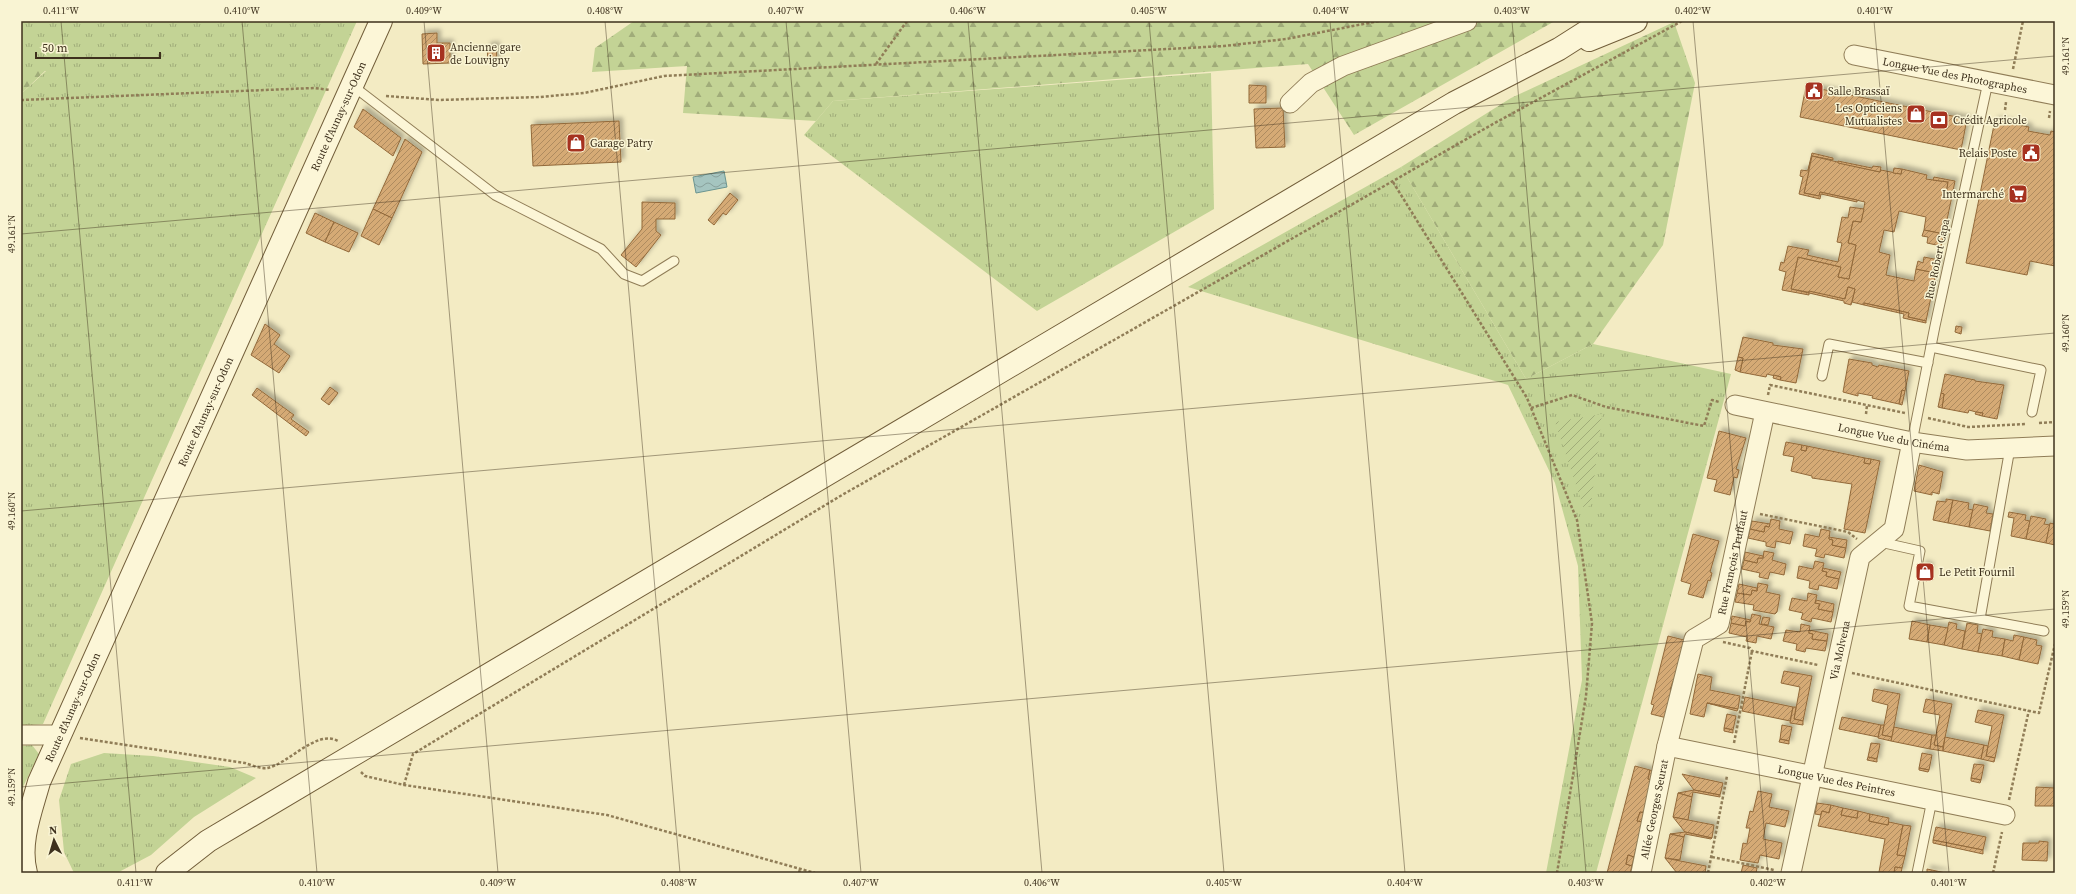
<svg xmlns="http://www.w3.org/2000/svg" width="2076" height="894" font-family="'Source Serif 4',serif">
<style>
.grass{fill:url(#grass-tufts)}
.forest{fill:url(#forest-firs)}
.garden{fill:url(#garden-furrows)}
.water{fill:url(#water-waves);stroke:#6b9590}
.building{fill:url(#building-hatch);stroke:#92693a;filter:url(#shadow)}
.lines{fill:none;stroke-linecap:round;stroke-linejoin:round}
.lane-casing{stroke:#907d57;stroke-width:11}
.street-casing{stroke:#907d57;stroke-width:21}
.secondary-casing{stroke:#725e3a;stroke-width:24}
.path{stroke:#907d57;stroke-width:2.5;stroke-dasharray:3 2;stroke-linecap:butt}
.lane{stroke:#fcf6d7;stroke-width:9}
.street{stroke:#fcf6d7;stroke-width:19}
.secondary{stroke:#fcf6d7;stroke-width:22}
.ticks{fill:none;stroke:#3e311d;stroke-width:1;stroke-opacity:0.45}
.labels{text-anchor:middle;stroke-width:3;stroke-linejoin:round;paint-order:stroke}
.poi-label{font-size:11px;fill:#3e311d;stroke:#f9f4d3;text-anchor:start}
.street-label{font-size:11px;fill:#3e311d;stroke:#f9f4d3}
.neatline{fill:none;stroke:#3e311d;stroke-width:1.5}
.ticks-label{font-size:10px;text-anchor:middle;fill:#3e311d}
</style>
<defs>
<pattern id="grass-tufts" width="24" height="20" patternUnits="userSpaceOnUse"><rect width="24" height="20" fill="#c3d395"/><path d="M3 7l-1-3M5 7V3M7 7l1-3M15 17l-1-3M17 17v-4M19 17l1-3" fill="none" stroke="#a0ac79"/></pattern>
<pattern id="forest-firs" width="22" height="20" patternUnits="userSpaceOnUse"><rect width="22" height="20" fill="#c3d395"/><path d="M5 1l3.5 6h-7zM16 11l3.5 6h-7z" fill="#a0ac79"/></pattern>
<pattern id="garden-furrows" width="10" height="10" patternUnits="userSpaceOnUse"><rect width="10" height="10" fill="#c3d395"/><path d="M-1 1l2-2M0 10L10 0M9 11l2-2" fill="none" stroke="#a0ac79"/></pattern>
<pattern id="water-waves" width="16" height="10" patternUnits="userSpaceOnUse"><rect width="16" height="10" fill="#a5c5c0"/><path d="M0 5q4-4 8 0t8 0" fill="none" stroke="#88a19b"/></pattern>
<pattern id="building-hatch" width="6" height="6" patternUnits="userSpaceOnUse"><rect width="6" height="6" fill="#d5aa74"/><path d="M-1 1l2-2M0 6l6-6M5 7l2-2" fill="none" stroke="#ae8b5f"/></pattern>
<filter id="shadow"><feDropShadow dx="3.5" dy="-3.5" stdDeviation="2" flood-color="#0004"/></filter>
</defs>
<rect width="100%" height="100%" fill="#f3ebc3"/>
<!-- grass -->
<g class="grass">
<path d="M21,21H357L43,724L21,726V94L46,71H21Z"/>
<path d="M1211,73L1214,209L1037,311L804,135L833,101Z"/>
<path d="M1401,167L1526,379L1593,344L1731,374L1596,873H1546L1582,680L1578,566L1555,483L1508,385L1188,287Z"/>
<path d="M32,745L39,754L21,791V746Z"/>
<path d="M104,753L153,756L230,767L256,778L194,817L151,855L117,873H74L64,852L59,800L71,764Z"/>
</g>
<!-- forest -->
<g class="forest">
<path d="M634,21H1555L1354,135L1308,64L833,101L816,121L683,113L687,66L592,72L595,48Z"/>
<path d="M1674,22L1695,83L1663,245L1593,344L1526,379L1401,167L1511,98Z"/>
<path d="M46,70L21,94V71Z"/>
</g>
<!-- garden -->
<path class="garden" d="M1602,414L1591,505L1584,509L1555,422Z"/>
<!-- water -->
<path class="water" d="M724,171L727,187L696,193L693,177Z"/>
<!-- building -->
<g class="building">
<path d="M437,33V43H450V63L423,64L422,34Z"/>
<path d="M496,45L497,61L488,62L487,46Z"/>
<path d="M1249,85L1266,86V103H1249Z"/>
<path d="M1806,86L1967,119L1961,150L1800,117Z"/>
<path d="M1283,108L1285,147L1256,148L1254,109Z"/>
<path d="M363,109L401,138L393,156L354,127Z"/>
<path d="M1995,120L2029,127L2028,131L2050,135L2051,131L2055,132V266L2030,261L2027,275L1966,263Z"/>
<path d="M619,121L621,162L533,166L531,125Z"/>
<path d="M405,139L422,152L392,218L373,209Z"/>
<path d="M1812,153L1833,158V160L1812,156L1808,170Z"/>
<path d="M1812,156L1880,172L1881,170L1901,174L1902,169L1927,175L1926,179L1948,182L1946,195L1952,196L1944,234L1924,230L1926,217L1899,211L1894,232L1884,230L1879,252L1890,255L1886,275L1914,281L1916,269L1936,273L1926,321L1908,317L1909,313L1864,303V305L1852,302L1855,289L1848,287L1845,299L1791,289L1798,257L1841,267L1838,277L1849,279L1856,245L1848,243L1853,221L1861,222L1865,202L1820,192L1819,196L1804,193Z"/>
<path d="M1838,161L1872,168L1873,166L1881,167L1880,172L1838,163Z"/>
<path d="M1894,168L1902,169L1901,174L1893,173Z"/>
<path d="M1801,170L1809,171L1804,193L1819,196L1820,192L1857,200V202L1821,194L1820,199L1799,194L1803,177L1800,176Z"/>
<path d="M1934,177L1955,181L1952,196L1946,195L1948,182L1933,180Z"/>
<path d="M730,193L738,200L726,215L723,213L714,225L708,220Z"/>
<path d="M642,202L675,203V219H656V231L661,235L636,267L621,255L642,229Z"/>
<path d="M1850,207L1864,209L1861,222L1853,221L1848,243L1856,245L1849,279L1838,277L1841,267L1798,257L1791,289L1809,293V295L1782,290L1786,272L1779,270L1781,262L1784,263L1788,246L1809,250L1807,255L1838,262L1842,243L1837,242L1842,217L1848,218Z"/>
<path d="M373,209L392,218L379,245L361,236Z"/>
<path d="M315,213L334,222L325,242L306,233Z"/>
<path d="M334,222L358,233L349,252L325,242Z"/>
<path d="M1924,230L1944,234L1941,246L1927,243L1928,237L1922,236Z"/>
<path d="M1924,257L1939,260L1936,273L1916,269L1918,261L1923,263Z"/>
<path d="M1848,287L1855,289L1851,305L1844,303V301L1809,293V291L1845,299Z"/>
<path d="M1864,303L1909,313L1908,317L1926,321V323L1903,318L1904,314L1864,305Z"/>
<path d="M265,324L280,335L274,344L290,356L279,373L251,355Z"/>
<path d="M1956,326L1962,327L1961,334L1955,332Z"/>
<path d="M1743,337L1773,343V345L1803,349L1796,383L1780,380L1781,377L1771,375L1767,374L1766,377L1740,372L1743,358L1738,357Z"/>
<path d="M1738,357L1743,358L1740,372L1735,370Z"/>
<path d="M1849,359L1872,363V365L1878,367L1879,365L1909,371L1905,391L1902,390L1899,404L1872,398L1873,396L1858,393V396L1843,392Z"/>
<path d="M1945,374L1975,380V381L2004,385L1997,419L1982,416L1983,413L1976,412L1969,410L1968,413L1942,408L1944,394L1941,393Z"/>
<path d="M1774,375L1781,377L1780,380L1773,378Z"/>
<path d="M330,387L338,393L329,405L321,399Z"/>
<path d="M257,388L294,415L291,419L309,432L306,436L252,395Z"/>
<path d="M1902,390L1905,391L1902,405L1899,404Z"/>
<path d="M1941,393L1944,394L1942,408L1938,407Z"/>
<path d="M1976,412L1983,413L1982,416L1975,414Z"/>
<path d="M1719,431L1746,438L1736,469L1739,470L1737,478L1734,477L1730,495L1714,491L1717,480L1707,478Z"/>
<path d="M1786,442L1802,445L1801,450L1806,451L1807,446L1865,458L1864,463L1870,464L1871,459L1880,461L1865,533L1844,529L1852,484L1812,478V476L1791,471L1794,457L1783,455Z"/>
<path d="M1802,445L1807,446L1806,451L1801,450Z"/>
<path d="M1865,458L1871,459L1870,464L1864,463Z"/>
<path d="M1919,465L1943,472L1939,494L1932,492V495L1914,491Z"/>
<path d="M1946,499L1953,500L1948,523L1933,520L1937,501L1946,502Z"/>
<path d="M1953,500L1969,503L1968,509L1973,510L1969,527L1948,523Z"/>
<path d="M1974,504L1988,507L1986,513L1993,514L1990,531L1969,527Z"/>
<path d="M2009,512L2026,515L2025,520L2030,521L2026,539L2011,536L2014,518L2008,517Z"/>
<path d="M2031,516L2046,519L2044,524L2050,525L2046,543L2026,539Z"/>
<path d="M1771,519L1780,521L1779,529L1793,532L1790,544L1776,541L1775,548L1766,546V542L1748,538L1750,529L1764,532L1765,526L1769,527Z"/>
<path d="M1752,521L1770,524L1769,527L1765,526L1764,532L1750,529Z"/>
<path d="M2055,522V521V545L2046,543L2050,523L2054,524Z"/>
<path d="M1821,529L1830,531L1829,539L1833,540L1832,545L1846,548L1844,558L1825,554L1824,558L1815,556L1817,549L1803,546L1805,534L1819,537Z"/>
<path d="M1693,534L1719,541L1710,572L1712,573L1710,581L1708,580L1703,598L1688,594L1691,584L1681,581Z"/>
<path d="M1829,537L1847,540L1846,548L1832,545L1833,540L1829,539Z"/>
<path d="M1764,551L1774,553L1772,560L1786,564L1784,575L1770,572L1768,579L1759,577L1760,573L1742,569L1744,560L1757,563L1758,558H1763Z"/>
<path d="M1745,552L1763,556V558H1758L1757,563L1744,560Z"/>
<path d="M1815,561L1824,563L1822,571L1827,572L1826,576L1839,579L1837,589L1819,585L1818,590L1809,588L1810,581L1797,578L1799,566L1813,569Z"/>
<path d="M1923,564L1930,566L1927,581L1920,579Z"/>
<path d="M1823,568L1841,572L1839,579L1826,576L1827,572L1822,571Z"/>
<path d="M1758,583L1768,585L1766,592L1780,595L1777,612L1775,614L1753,610L1754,605L1735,602L1737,593L1751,595L1752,590L1757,591Z"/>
<path d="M1739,584L1757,588V591L1752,590L1751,595L1737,593Z"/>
<path d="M1808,593L1817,595L1815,603L1820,604L1818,609L1833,612L1831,622L1812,618L1811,622L1801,619L1803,613L1789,610L1792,598L1807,601Z"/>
<path d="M1816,600L1834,604L1833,612L1818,609L1820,604L1815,603Z"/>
<path d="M1752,614L1761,616L1759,624L1774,627L1771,639L1757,636L1756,643L1746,641L1747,637L1729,633L1731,623L1745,626L1746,621L1750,622Z"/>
<path d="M1732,616L1751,620L1750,622L1746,621L1745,626L1731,623Z"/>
<path d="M1763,617L1770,618L1768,625L1761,624Z"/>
<path d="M1912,621L1930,625L1927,642L1909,639Z"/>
<path d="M1949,622L1957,624L1956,629L1965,631L1962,649L1944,645Z"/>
<path d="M1967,623L1978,625L1977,633L1982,634L1978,652L1962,649Z"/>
<path d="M1801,624L1810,626L1809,633L1813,634L1812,639L1827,641L1825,651L1806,648L1805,652L1796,650L1797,644L1783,641L1786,630L1800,632Z"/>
<path d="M1930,625L1948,628L1944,645L1927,642Z"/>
<path d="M1983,629L1993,631L1992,637L2005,639L2002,656L1978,652Z"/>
<path d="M1809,630L1828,634L1827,641L1812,639L1813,634L1809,633Z"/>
<path d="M2014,635L2024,637L2019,660L2002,656L2005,639L2013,641Z"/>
<path d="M1668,636L1684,640L1682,649L1687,650L1679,683L1673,681L1670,690L1676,692L1667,718L1651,714L1654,705L1651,704Z"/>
<path d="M2024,637L2037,640L2036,645L2042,646L2038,664L2019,660Z"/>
<path d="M1784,671L1812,676L1803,721L1794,719L1800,687L1781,683Z"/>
<path d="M1698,674L1712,677L1710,690L1740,696L1738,709L1707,703L1704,717L1690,714Z"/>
<path d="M1874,689L1900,694L1892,737L1882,735L1888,705L1872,701Z"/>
<path d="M1745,697L1793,707L1790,721L1742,711Z"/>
<path d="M1926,699L1952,704L1943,747L1934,745L1940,715L1923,712Z"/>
<path d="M1707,703L1738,709L1737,711Z"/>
<path d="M1793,707H1796L1794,719L1803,721V725L1790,723Z"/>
<path d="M1978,710L2004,715L1995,758L1986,756L1992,726L1975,722Z"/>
<path d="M1727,714L1736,716L1733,730L1724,728Z"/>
<path d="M1842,717L1881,725L1878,737L1839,729Z"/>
<path d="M1782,725L1792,727L1789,741L1780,739Z"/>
<path d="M1881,725H1884L1882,735L1892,737L1891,741L1878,738Z"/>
<path d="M1894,727L1932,735L1930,749L1891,741Z"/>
<path d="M1724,728L1733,730V733L1724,731Z"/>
<path d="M1932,735H1936L1934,745L1943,747V751L1930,749Z"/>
<path d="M1945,737L1984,745L1981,759L1943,751Z"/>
<path d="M1780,739L1789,741V744L1779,742Z"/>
<path d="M1871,743L1880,744L1877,759L1868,757Z"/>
<path d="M1984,745L1988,746L1986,756L1995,758L1994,762L1981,759Z"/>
<path d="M1922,753L1932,755L1929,770L1919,768Z"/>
<path d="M1868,757L1877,759V762L1867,760Z"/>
<path d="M1974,764L1984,765L1981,780L1971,778Z"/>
<path d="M1635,766L1650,770L1648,779L1653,780L1645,813L1640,812L1637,821L1643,822L1634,857L1628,855L1626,864L1632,866L1630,873H1607Z"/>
<path d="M1919,768L1929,770L1928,772L1919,770Z"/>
<path d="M1650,770L1656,772L1653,780L1648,779Z"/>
<path d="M1682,774L1723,783L1720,795L1694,790Z"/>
<path d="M1971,778L1981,780L1980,783L1971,781Z"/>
<path d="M2036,787L2055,788V806H2035Z"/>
<path d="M1694,790L1720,795V797L1693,792L1692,797L1678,793Z"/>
<path d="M1758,791L1772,794L1769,807L1789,811L1785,827L1766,823L1763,839L1782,843L1779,859L1760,855L1758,863L1740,860L1743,843L1747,844L1750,828H1746L1750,811L1753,812Z"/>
<path d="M1678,793L1692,797L1688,820L1673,817Z"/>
<path d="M1817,803L1831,805L1829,813L1822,811L1821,815L1815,814Z"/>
<path d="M1831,805L1843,808L1841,815L1857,818L1858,811L1870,814L1869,821L1888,825L1889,822L1903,825L1897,855L1905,856L1902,868L1895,867L1894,873L1879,872L1885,839L1818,826L1822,811L1829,813Z"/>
<path d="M1843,808L1858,811L1857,818L1841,815Z"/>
<path d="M1640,812L1645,813L1643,822L1637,821Z"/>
<path d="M1870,814L1889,818L1888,825L1869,821Z"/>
<path d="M1673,817L1714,825L1712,838L1685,832Z"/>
<path d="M1903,825L1911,826L1905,856L1897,855Z"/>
<path d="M1936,827L1986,837L1983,850L1933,840Z"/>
<path d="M1685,832L1712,838L1711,839L1685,834L1684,837L1670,834Z"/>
<path d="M1670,834L1684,837L1680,860L1665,858Z"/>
<path d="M1933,840L1983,850V854L1933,843Z"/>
<path d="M2039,841L2048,842L2047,861L2022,860L2023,843H2039Z"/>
<path d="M1628,855L1634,857L1632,866L1626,864Z"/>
<path d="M1665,858L1706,866L1705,873H1677Z"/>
<path d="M1743,865L1757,868L1756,873H1741Z"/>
<path d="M1895,867L1902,868L1901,873H1894Z"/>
<path d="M1927,869L1946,873H1927Z"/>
</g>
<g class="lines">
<!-- lane casing -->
<g class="lane-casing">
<g id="lane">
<path d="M353,86L495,195L601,249L624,274L642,281L674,261"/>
<path d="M1931,347L2041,370L2032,412"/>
<path d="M1822,376L1829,344L1928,363"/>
<path d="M1912,442L1935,326L1988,82"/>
<path d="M1880,542L1920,551L1909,606L2044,631"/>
<path d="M1980,619L2010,448"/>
<path d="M1917,873L1932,800"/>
</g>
</g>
<!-- street casing -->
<g class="street-casing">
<g id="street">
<path id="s1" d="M1854,55L2055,95"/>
<path d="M1290,103L1311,83L1343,66L1467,21"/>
<path id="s2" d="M1735,405L1912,442L1967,450L2055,446"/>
<path d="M21,735H59"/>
<path id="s3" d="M1667,746L2005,815"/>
<path id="s4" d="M1641,873L1667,746L1694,639L1719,624L1765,412"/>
<path id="s5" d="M1791,873L1860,557L1894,529L1912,442"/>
</g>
</g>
<!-- secondary casing -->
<g class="secondary-casing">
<g id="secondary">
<path d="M1589,40L1636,21"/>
<path id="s6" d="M26,873C18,843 31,811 39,782L381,21"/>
<path d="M167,873L208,841L358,752L1454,103L1559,49L1603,21"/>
</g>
</g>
<!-- path -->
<g class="path">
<path d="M876,64L907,21"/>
<path d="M2013,69L2023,21"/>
<path d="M386,96L439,100L540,97L584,93L664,76L1224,46L1286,39L1379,21"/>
<path d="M21,100L314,88L330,90"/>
<path d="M2005,110L2006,102"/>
<path d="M2049,118L2050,111"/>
<path d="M1393,182L1527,398L1577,520L1592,623L1586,696L1557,873"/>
<path d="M1768,395L1770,385L1905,413"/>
<path d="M1531,408L1572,395L1606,407L1704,426L1712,400L1719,402"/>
<path d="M1866,414L1867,405"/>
<path d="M1928,418L1968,427L2026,424"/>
<path d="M2039,423L2055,422"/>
<path d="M1760,514L1848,532L1857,539"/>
<path d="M1723,642L1750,648L1752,651L1818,665"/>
<path d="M1852,673L2039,713L2055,644"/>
<path d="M80,738L245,763C251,765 261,769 267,768C289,764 316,729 338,741"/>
<path d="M1734,743L1752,651"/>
<path d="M361,772L365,776L404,785L607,815L815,873"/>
<path d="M404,785L413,754L842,495L1493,124L1682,21"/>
<path d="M2009,800L2029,710"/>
<path d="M1712,857L1774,870"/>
<path d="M799,873L800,869"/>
<path d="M1708,873L1727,776"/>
<path d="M1993,873L2002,832"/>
</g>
<!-- lane -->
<use href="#lane" class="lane"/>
<!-- street -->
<use href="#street" class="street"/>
<!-- secondary -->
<use href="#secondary" class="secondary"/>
</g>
<!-- ticks -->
<path class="ticks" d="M61,21L136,873M242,21L317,873M424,21L498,873M605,21L680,873M786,21L861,873M968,21L1042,873M1149,21L1224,873M1330,21L1405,873M1512,21L1586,873M1693,21L1768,873M1874,21L1949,873M21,234L2055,56M21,511L2055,333M21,787L2055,609"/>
<!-- icons -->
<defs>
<g id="building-square" transform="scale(1)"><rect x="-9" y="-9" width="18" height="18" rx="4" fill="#a63220" stroke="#f9f4d3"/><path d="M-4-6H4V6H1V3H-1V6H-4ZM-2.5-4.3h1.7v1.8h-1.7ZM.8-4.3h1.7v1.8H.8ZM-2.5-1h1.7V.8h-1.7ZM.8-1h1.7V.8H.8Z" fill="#fff"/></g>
<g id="civic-square" transform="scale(1)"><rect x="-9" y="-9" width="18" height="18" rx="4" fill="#a63220" stroke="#f9f4d3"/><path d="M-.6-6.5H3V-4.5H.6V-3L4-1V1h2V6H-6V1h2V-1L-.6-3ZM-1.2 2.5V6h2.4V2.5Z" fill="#fff"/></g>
<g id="shop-square" transform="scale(1)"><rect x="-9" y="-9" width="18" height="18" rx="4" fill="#a63220" stroke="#f9f4d3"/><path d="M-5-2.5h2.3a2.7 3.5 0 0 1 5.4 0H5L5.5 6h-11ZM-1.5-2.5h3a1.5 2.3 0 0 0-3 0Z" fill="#fff"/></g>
<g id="bank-square" transform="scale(1)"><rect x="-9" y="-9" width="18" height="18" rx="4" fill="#a63220" stroke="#f9f4d3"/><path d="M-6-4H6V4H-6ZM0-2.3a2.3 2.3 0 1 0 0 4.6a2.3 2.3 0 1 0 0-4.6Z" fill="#fff"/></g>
<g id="supermarket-square" transform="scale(1)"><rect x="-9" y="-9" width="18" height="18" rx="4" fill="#a63220" stroke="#f9f4d3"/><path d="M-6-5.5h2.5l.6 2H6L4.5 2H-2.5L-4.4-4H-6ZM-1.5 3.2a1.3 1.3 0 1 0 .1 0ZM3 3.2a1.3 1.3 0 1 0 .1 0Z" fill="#fff"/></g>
</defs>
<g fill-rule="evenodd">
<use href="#building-square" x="436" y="53"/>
<use href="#civic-square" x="1814" y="91"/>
<use href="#shop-square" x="1916" y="114"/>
<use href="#bank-square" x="1939" y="120"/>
<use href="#shop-square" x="576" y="143"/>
<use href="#civic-square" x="2031" y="153"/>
<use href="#supermarket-square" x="2018" y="194"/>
<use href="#shop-square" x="1925" y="572"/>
</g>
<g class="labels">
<!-- poi labels -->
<g class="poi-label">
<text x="450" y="51">Ancienne gare<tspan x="450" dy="13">de Louvigny</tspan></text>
<text x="1828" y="95">Salle Brassaï</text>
<text x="1902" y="112" text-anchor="end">Les Opticiens<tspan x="1902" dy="13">Mutualistes</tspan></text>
<text x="1953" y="124">Crédit Agricole</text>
<text x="590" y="147">Garage Patry</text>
<text x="2017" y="157" text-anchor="end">Relais Poste</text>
<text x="2004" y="198" text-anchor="end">Intermarché</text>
<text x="1939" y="576">Le Petit Fournil</text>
</g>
<!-- street labels -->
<g class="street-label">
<text dy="4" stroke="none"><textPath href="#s1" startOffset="103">Longue Vue des Photographes</textPath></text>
<text dy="4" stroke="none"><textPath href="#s6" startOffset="823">Route d'Aunay-sur-Odon</textPath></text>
<text transform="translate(1937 259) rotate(-78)" y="4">Rue Robert Capa</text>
<text dy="4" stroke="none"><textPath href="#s6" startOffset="499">Route d'Aunay-sur-Odon</textPath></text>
<text dy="4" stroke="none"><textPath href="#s2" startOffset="162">Longue Vue du Cinéma</textPath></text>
<text dy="4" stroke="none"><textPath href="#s4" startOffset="332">Rue François Truffaut</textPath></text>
<text dy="4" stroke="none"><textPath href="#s5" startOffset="228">Via Molvena</textPath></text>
<text dy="4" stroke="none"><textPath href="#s6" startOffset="175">Route d'Aunay-sur-Odon</textPath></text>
<text dy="4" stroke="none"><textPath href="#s3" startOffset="173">Longue Vue des Peintres</textPath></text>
<text dy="4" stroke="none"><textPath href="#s4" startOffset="65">Allée Georges Seurat</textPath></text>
</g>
</g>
<!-- border -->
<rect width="2076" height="894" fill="none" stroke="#f9f4d3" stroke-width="44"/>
<!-- north arrow -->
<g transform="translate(54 840) rotate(355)" stroke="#f9f4d3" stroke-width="3" paint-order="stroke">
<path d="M0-3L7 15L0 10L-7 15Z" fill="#3e311d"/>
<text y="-6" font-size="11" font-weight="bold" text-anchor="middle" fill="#3e311d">N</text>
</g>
<!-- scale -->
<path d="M36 52v6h124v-6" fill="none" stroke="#3e311d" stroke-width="2"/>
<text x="42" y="52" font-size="12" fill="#3e311d" stroke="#f9f4d3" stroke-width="3" paint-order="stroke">50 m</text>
<rect x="22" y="22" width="2032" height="850" class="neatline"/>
<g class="ticks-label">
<text x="61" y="14">0.411°W</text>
<text x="242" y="14">0.410°W</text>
<text x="424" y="14">0.409°W</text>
<text x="605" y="14">0.408°W</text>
<text x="786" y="14">0.407°W</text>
<text x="968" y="14">0.406°W</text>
<text x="1149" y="14">0.405°W</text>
<text x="1331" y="14">0.404°W</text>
<text x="1512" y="14">0.403°W</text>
<text x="1693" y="14">0.402°W</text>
<text x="1875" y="14">0.401°W</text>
<text transform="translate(2065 56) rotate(-90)" y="4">49.161°N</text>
<text transform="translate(11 234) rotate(-90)" y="4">49.161°N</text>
<text transform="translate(2065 333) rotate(-90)" y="4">49.160°N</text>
<text transform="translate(11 511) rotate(-90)" y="4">49.160°N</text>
<text transform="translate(2065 609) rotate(-90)" y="4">49.159°N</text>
<text transform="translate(11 787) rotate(-90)" y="4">49.159°N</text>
<text x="135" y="886">0.411°W</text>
<text x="317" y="886">0.410°W</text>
<text x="498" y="886">0.409°W</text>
<text x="679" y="886">0.408°W</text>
<text x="861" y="886">0.407°W</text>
<text x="1042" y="886">0.406°W</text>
<text x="1224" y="886">0.405°W</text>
<text x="1405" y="886">0.404°W</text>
<text x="1586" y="886">0.403°W</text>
<text x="1768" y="886">0.402°W</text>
<text x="1949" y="886">0.401°W</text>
</g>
</svg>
